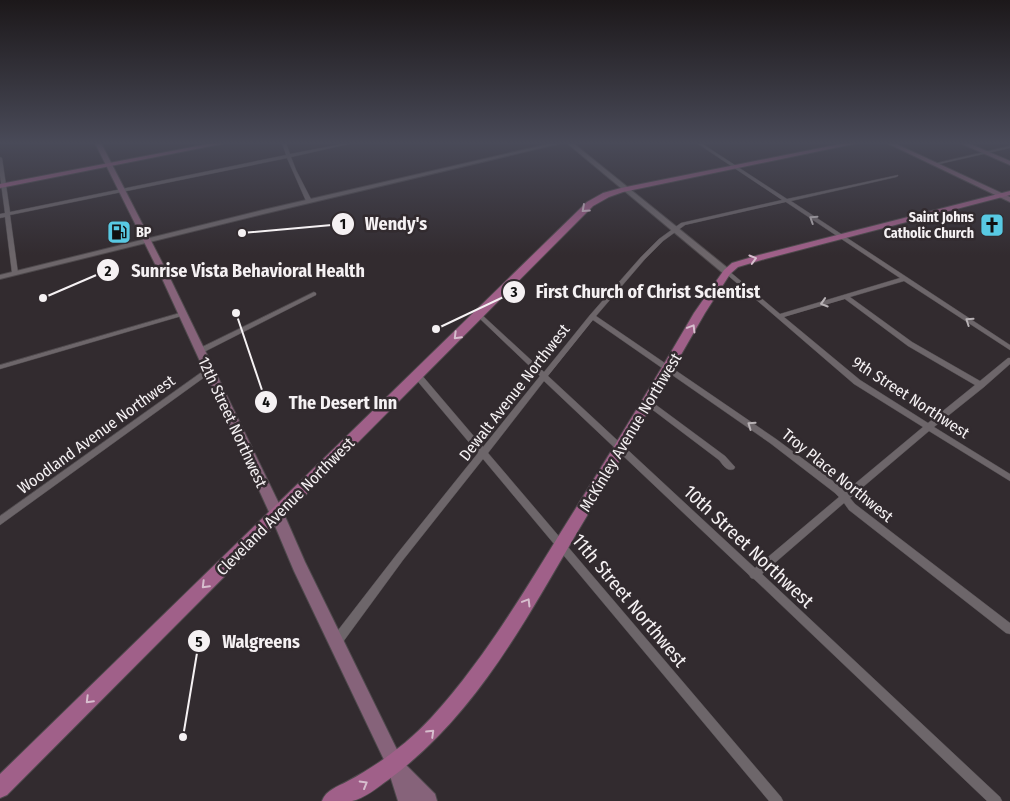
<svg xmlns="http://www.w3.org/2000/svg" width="1010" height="801" font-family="'Fira Sans Condensed',sans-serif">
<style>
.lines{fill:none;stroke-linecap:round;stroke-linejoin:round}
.minor-casing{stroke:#4e494c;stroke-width:1}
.tertiary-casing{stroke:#4e494c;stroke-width:2}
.secondary-casing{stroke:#4e494c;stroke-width:2}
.primary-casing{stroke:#4e494c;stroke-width:2}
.minor{fill:#6d666a;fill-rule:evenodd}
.tertiary{fill:#6d666a;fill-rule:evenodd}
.secondary{fill:#86637a;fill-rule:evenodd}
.primary{fill:#a06089;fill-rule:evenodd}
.oneway{stroke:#d7bece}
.oneway2{stroke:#b8b2b5}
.labels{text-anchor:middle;stroke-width:5;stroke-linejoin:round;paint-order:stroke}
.far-poi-label{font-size:14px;font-weight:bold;fill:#f5f1f3;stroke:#322b2f;text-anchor:end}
.street-label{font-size:16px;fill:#f5f1f3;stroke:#322b2f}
.near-street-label{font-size:19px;fill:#f5f1f3;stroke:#322b2f}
.leader{fill:none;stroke:#f5f1f3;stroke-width:2}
.callout-dot{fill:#f5f1f3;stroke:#322b2f;stroke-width:2}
.mark-label{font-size:15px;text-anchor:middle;font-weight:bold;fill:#111}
.callout-label{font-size:18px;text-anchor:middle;font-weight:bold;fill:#f5f1f3;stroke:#322b2f;stroke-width:5;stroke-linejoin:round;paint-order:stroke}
</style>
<rect width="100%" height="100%" fill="#322b2f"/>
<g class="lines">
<!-- minor casing -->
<g class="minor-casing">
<g id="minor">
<path d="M282,143H286L290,154L347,143H353L291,157L296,170L312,201L309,203L306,201L287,158L10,215L18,273L15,275L12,273L5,217L0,218V214L5,213L0,176V157L2,158L10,212L286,155Z"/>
<path d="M697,143H701L787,199L898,175V176L896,177L791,201L1010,345V350L904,281L850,297L912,342L980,381L1008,358H1010V364L984,387L934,427L1010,474V481L929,431L850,498L855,504L1010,623V634L1006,633L849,510L844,503L762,574L1000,797L1002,801H987L754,579L751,578L749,575L544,381L488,453L781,797L783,801H769L483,459L403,560L340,646L336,647L332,646L331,642L332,638L397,554L478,453L414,377L413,375L414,373H420L483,447L540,376L476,315L475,314L476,313H480L544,372L590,315L641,257L659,239L681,223L782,200ZM786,202L900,278L780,314L729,271L727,270L724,272L854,384L923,427L845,492L841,487L776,439L596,316L645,259L663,241L685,225ZM845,299L908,346L975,385L928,423L860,380L784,317ZM593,320L770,443L835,493L839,497L755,568L548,376Z"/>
<path d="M1010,146V148L935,165L933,164Z"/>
<path d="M314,292L316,293V295L202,353H200L197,351L198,349Z"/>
<path d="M183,312L185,313L186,314L185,315L0,369V365Z"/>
<path d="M206,369H212L213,371L0,525V516Z"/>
<path d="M648,399L725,456L735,467L734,469C727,472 723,465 719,460L645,404L644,402Z"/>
</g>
</g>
<!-- tertiary casing -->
<g class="tertiary-casing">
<g id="tertiary">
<path d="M553,143H562L263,214L0,279V275L263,210Z"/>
<path d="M567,143H573L730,270V274H724Z"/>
</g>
</g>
<!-- secondary casing -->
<g class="secondary-casing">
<g id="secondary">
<path d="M95,143H101L168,274L284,514L305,562L403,762L435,794L437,801H398L387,766L294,571L270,514L160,274Z"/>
<path d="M887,143H894L1010,197V202Z"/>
<path d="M960,143H968L1010,161V165Z"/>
</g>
</g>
<!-- primary casing -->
<g class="primary-casing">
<g id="primary">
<path d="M213,143H226L0,188V184Z"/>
<path d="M845,143H858L623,192L609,197L593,206L7,795L0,798V774L587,202L603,193L621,188Z"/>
<path d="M1010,191V195L765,259L738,267L730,274L705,313C662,388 619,462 575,536C523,625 473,718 388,780C378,787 364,799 352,801C343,801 331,801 322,801C326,790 337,787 348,781C378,765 408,743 431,718C482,662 521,597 561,532C606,460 651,387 694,313L724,270L732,263L759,255Z"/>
</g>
</g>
<!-- minor -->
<use href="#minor" class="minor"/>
<!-- tertiary -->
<use href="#tertiary" class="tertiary"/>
<!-- secondary -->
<use href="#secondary" class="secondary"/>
<!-- primary -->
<use href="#primary" class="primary"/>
</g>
<!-- one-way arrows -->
<defs><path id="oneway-chevron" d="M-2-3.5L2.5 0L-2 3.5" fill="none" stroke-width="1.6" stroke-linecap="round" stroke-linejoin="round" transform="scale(1.25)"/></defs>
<g class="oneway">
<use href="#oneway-chevron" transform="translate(585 209) rotate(138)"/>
<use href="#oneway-chevron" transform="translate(753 259) rotate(-16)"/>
<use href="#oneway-chevron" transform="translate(692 328) rotate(-59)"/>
<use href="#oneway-chevron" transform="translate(457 336) rotate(135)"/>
<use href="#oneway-chevron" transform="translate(205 585) rotate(135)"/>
<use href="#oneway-chevron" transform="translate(527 602) rotate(-59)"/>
<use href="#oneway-chevron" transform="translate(89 700) rotate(135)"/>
<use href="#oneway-chevron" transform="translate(431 733) rotate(-44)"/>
<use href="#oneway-chevron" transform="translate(364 784) rotate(-30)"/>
</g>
<g class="oneway2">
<use href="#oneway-chevron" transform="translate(813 219) rotate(-147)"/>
<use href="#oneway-chevron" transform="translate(824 303) rotate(163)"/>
<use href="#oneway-chevron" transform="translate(969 321) rotate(-146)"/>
<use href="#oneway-chevron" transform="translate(751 425) rotate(-145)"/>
</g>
<!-- sky -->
<linearGradient id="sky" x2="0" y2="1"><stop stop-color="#1c181a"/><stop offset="0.56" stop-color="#494a58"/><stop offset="1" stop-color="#494a58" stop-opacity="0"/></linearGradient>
<rect width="1010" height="255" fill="url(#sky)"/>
<!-- icons -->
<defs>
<g id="church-square" transform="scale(1.25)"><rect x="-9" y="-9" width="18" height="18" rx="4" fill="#58c9e3" stroke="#322b2f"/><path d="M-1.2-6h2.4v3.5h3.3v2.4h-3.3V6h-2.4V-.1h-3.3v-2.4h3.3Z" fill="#111"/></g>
<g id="fuel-square" transform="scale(1.25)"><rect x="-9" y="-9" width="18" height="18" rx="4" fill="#58c9e3" stroke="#322b2f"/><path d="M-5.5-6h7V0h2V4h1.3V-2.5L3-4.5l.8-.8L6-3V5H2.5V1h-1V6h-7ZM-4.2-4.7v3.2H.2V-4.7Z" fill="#111"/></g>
</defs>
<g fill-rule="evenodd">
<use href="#church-square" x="992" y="225"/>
<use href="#fuel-square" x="119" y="232"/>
</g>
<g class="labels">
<!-- far-poi labels -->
<g class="far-poi-label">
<text x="974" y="222">Saint Johns<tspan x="974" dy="16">Catholic Church</tspan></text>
<text x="136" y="237" text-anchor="start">BP</text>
</g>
<!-- street labels -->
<g class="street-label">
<text transform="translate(514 392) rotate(-52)" y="6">Dewalt Avenue Northwest</text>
<text transform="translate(911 397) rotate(33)" y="6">9th Street Northwest</text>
<text transform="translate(233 422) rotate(65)" y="6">12th Street Northwest</text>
<text transform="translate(630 432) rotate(-59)" y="6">McKinley Avenue Northwest</text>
<text transform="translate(96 434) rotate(-36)" y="6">Woodland Avenue Northwest</text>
<text transform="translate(838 475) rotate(39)" y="6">Troy Place Northwest</text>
<text transform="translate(285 506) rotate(-45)" y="6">Cleveland Avenue Northwest</text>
</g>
<!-- near-street labels -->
<g class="near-street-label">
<text transform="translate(749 546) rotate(43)" y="7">10th Street Northwest</text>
<text transform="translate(630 600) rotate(50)" y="7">11th Street Northwest</text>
</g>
</g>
<!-- callouts -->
<path class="leader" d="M242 233L343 224M43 298L108 270M436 329L514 292M236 313L266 402M183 737L199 641"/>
<g class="callout-dot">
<circle cx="242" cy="233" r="5"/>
<circle cx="43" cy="298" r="5"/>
<circle cx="436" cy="329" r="5"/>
<circle cx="236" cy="313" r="5"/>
<circle cx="183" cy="737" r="5"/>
<circle cx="343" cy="224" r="12"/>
<circle cx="108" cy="270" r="12"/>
<circle cx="514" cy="292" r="12"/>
<circle cx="266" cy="402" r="12"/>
<circle cx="199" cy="641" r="12"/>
</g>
<g class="mark-label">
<text x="343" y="229">1</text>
<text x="108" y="276">2</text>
<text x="514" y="297">3</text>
<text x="266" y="407">4</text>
<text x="199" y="647">5</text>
</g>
<g class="callout-label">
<text x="396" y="230">Wendy's</text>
<text x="248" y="277">Sunrise Vista Behavioral Health</text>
<text x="648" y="298">First Church of Christ Scientist</text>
<text x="343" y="409">The Desert Inn</text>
<text x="261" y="648">Walgreens</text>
</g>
</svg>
